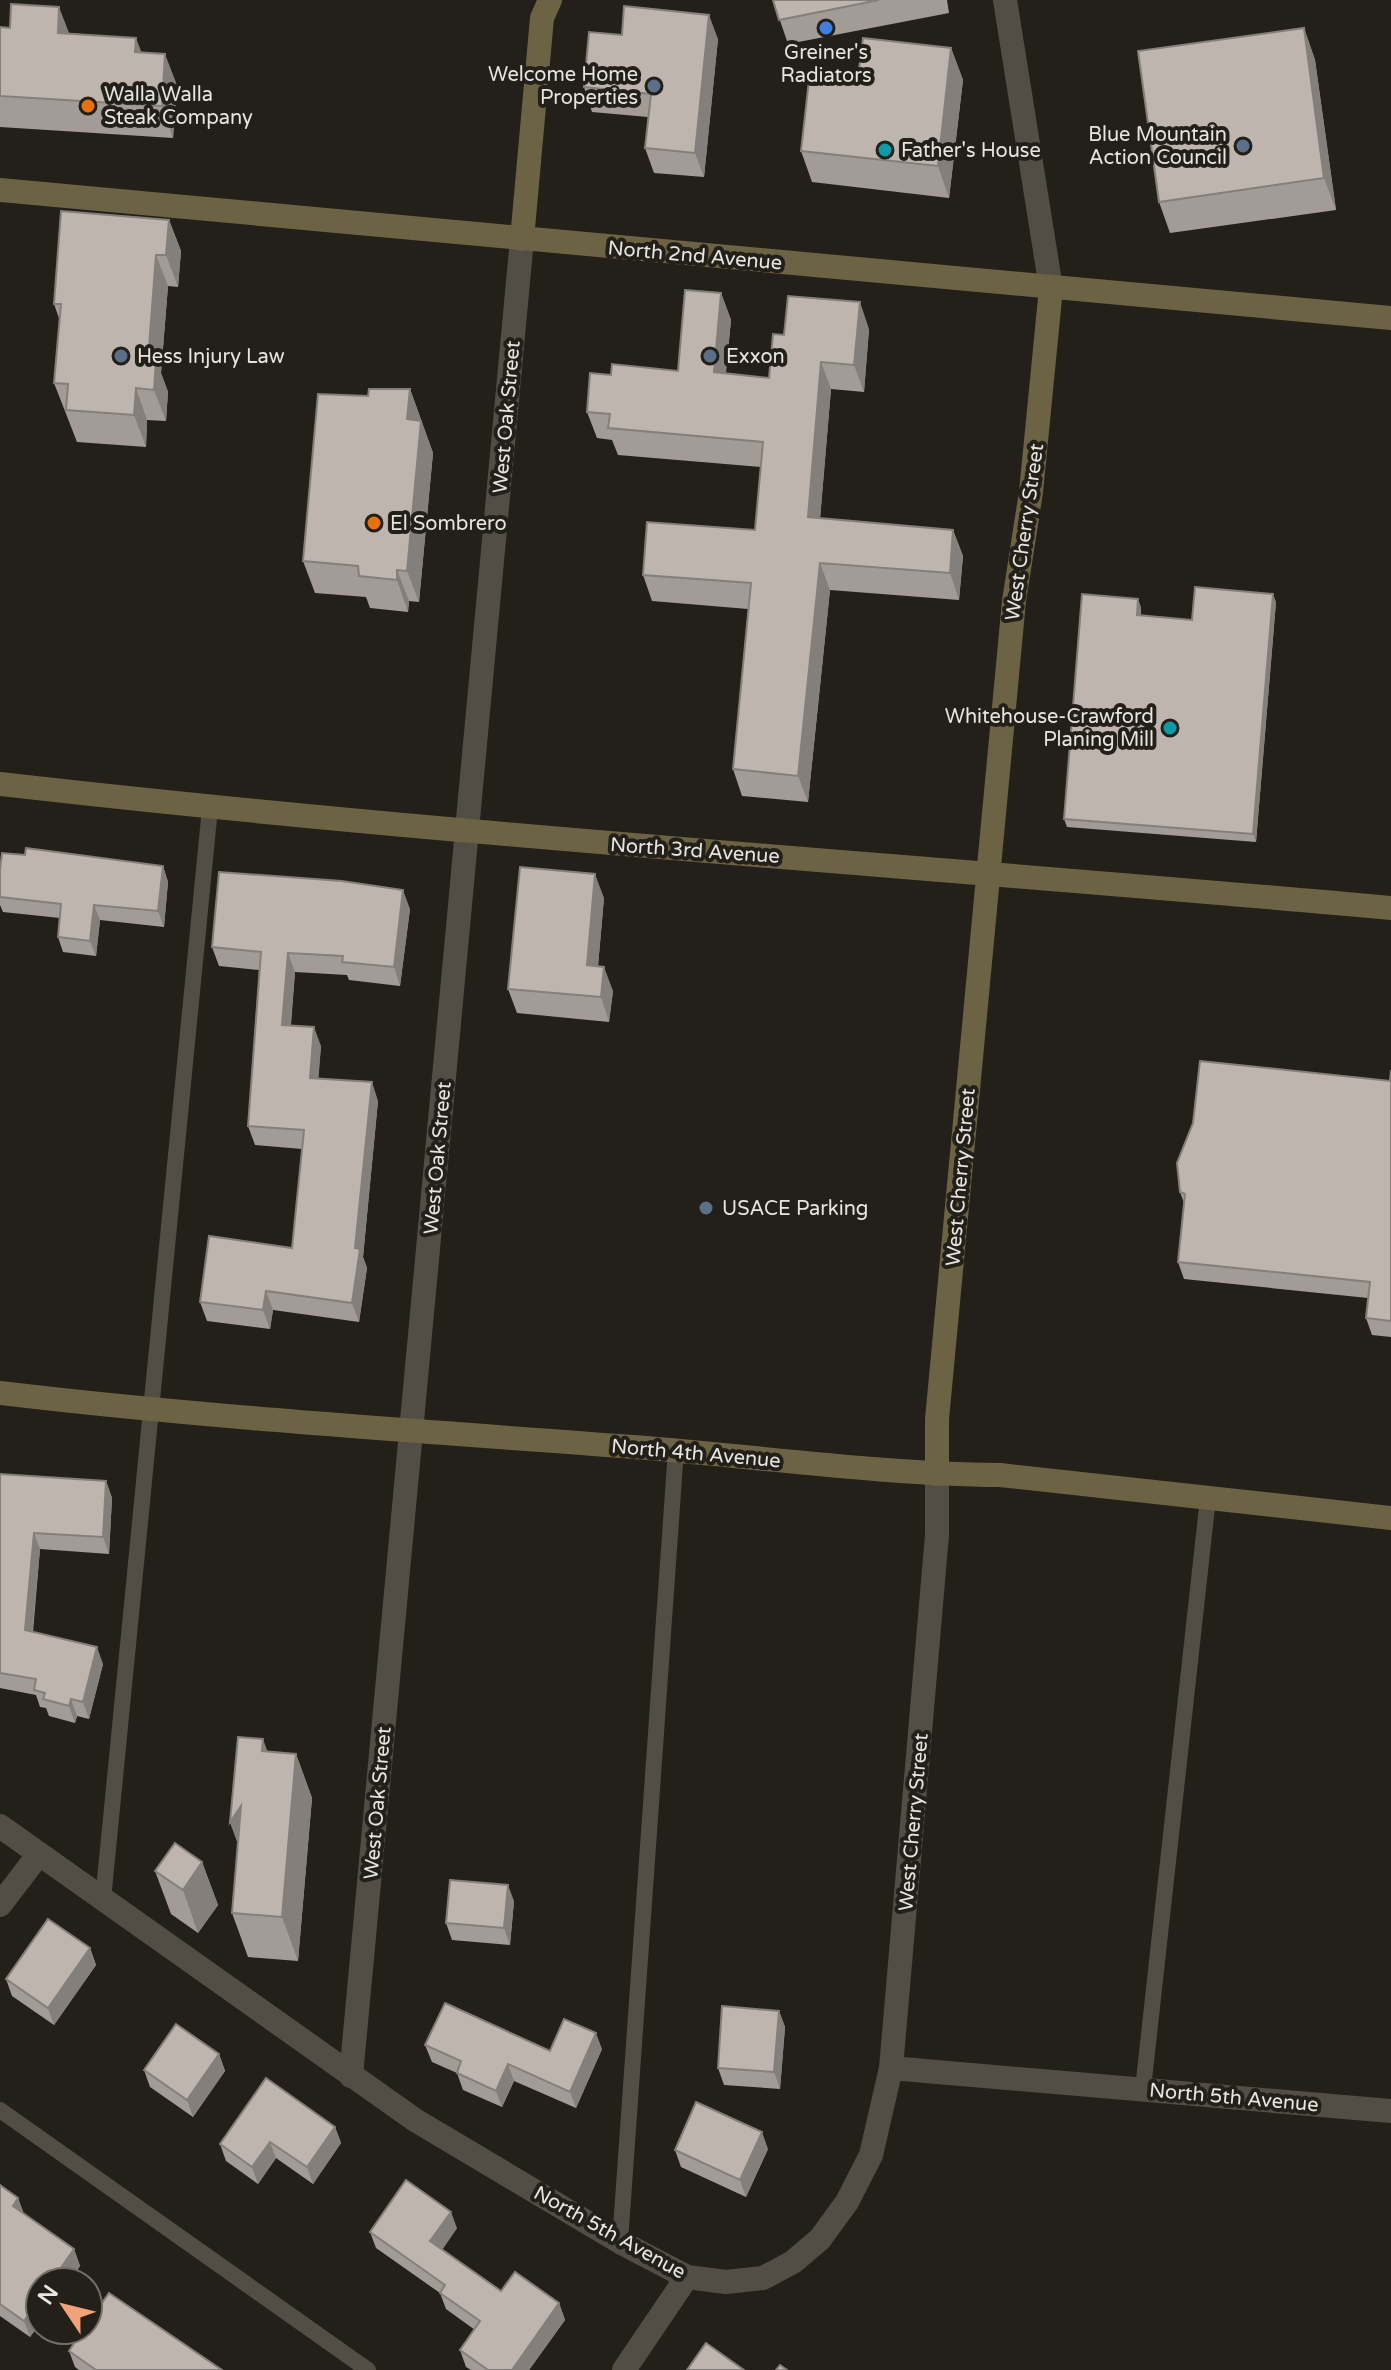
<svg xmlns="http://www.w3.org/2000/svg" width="1391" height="2370" font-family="'Varela Round',sans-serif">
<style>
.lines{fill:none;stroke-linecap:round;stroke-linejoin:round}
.lane{stroke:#524e46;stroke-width:16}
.street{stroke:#524e46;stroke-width:24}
.secondary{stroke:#6c6244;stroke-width:24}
.wall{fill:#a39c96}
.shaded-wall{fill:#847f7a}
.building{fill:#bdb5ae;stroke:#847f7a;stroke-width:2}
.shop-dot{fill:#3f7fe0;stroke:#231f19;stroke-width:3}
.service-dot{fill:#5c6f8a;stroke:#231f19;stroke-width:3}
.food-dot{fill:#e8710a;stroke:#231f19;stroke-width:3}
.culture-dot{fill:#0f9aa8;stroke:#231f19;stroke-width:3}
.labels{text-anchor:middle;stroke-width:8;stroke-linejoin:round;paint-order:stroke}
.poi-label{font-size:20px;fill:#e8e5e1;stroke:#231f19;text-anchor:start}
.street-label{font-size:20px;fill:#e8e5e1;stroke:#231f19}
</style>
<rect width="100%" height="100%" fill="#231f19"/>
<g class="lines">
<!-- lane -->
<g class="lane">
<path d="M103,1900L210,808"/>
<path d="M1143,2089L1208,1498"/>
<path d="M0,2110L368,2370"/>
<path d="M620,2242L676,1450"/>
</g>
<!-- street -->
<g class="street">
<path d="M1005,0L1051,288"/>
<path d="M0,1826L415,2120L620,2242L687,2277L726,2282L763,2278L793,2262L820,2239L847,2202L871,2155L891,2068L937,1535V1474"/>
<path d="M0,1905L39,1854"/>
<path d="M891,2068L1391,2111"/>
<path d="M351,2076L522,239"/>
<path d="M624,2370L687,2277"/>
</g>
<!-- secondary -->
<g class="secondary">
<path d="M0,190L1391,318"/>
<path d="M522,239L542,18L550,0"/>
<path d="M0,784C463,837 927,866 1391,908"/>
<path d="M0,1393C210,1418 421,1431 633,1447C755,1456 878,1474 1000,1475L1391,1518"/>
<path d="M937,1474V1419L1014,601L1031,492L1051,288"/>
</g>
</g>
<!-- wall -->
<g class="wall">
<path d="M773,0H947L949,13L788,44Z"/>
<path d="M0,27L69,34L142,52L177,85L173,138L0,127Z"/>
<path d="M1304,28L1315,60L1336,210L1170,233L1159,202Z"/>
<path d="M622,35L718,39L704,177L654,173L645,148L648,117L592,112L584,87Z"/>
<path d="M951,48L963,80L949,198L812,182L801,151L857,85Z"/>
<path d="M169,220L181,251L178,287L168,286L161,373L168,392L166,421L147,420L146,447L77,442L54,383L60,321L54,304Z"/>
<path d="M721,293L731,320L726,373L769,378L784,335L869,329L864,392L831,389L820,518L953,530L963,556L959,600L830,590L808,802L742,796L733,769L748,609L652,601L643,575L755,530L761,467L618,455L612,440L597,438L587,412L611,375L678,371Z"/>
<path d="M410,389L433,453L419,602L409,601L408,612L370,608L366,597L315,593L303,561L368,396Z"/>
<path d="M1138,599L1141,608V616L1192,620L1276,602L1256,842L1067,827L1064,819Z"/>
<path d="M163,866L168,882L164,927L100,920L96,956L63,952L58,937L60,918L3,912L0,905V870Z"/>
<path d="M604,898L598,966L613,991L609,1022L517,1013L508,989Z"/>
<path d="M410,909L400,986L349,980L347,975L295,972L291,1025L321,1046L318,1078L378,1101L363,1257L367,1268L359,1322L273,1310L270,1329L207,1321L200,1302L292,1248L302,1149L255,1145L248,1126L259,970L219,966L212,947Z"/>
<path d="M1391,1070V1337L1372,1335L1366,1318L1368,1298L1184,1279L1178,1262L1184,1203L1180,1192L1390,1081Z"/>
<path d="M0,1474L106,1481L112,1498L109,1554L40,1549L33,1632L103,1664L89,1719L77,1716L75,1723L49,1716L46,1708L40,1707L36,1695L0,1688Z"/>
<path d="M268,1751L296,1754L312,1798L298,1961L248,1957L232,1913L238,1844L230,1822Z"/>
<path d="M202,1862L218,1905L198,1933L171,1914L155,1871Z"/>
<path d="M514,1901L510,1945L452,1940L446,1923Z"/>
<path d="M90,1948L96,1965L54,2025L12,1996L6,1979Z"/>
<path d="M779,2011L785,2027L780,2089L724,2085L718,2068Z"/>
<path d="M425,2045L550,2051L602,2049L576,2108L514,2081L502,2107L463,2090L457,2073L432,2062Z"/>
<path d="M219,2054L225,2071L193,2117L150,2087L144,2070Z"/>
<path d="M335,2127L341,2143L313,2184L276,2158L258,2184L226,2161L220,2144Z"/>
<path d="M768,2149L746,2197L681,2167L675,2150Z"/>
<path d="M0,2185L18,2198L24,2214L74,2249L80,2266L30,2337L0,2316Z"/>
<path d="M457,2228L442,2250L501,2291L559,2303L565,2320L529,2370H471L466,2367L460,2350L475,2330L446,2309L440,2293L376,2248L370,2232Z"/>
<path d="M69,2351L222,2370H79L75,2367Z"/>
</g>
<!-- shaded-wall -->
<g class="shaded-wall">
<path d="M59,7L71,38L58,33Z"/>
<path d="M709,15L718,39L704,177L695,153Z"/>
<path d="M1304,28L1315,60L1336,210L1324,178Z"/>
<path d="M136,38L148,69L135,52Z"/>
<path d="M951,48L963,80L949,198L938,166Z"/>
<path d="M165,54L177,85L173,138L162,106Z"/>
<path d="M169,220L181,251L178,287L166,255Z"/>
<path d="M156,255L168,286L161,373L168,392L166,421L154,390L148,360Z"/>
<path d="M721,293L731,320L723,399L714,372Z"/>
<path d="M860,302L869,329L864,392L854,365Z"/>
<path d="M821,362L831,389L818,544L808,517Z"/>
<path d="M136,388L147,420L146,447L134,415Z"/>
<path d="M410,389L433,453L419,602L407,571V419Z"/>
<path d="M953,530L963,556L959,600L950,573Z"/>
<path d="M820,563L830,590L808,802L798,776Z"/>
<path d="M397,570L409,601L408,612L397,580Z"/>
<path d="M1273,594L1276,602L1256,842L1253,834Z"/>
<path d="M1138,599L1141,608L1140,624L1137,615Z"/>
<path d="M163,866L168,882L164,927L158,911Z"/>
<path d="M595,874L604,898L596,989L587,965Z"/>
<path d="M403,890L410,909L400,986L394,967Z"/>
<path d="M94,905L100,920L96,956L90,941Z"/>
<path d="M288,953L295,972L289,1044L282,1025Z"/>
<path d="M604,967L613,991L609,1022L601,997Z"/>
<path d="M314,1027L321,1046L317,1097L310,1078Z"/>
<path d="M372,1082L378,1101L363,1257L367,1268L359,1322L352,1303L355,1248Z"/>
<path d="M266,1291L273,1310L270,1329L263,1310Z"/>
<path d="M106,1481L112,1498L109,1554L103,1537Z"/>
<path d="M34,1533L40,1549L31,1647L25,1630Z"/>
<path d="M97,1647L103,1664L89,1719L83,1702Z"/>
<path d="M71,1699L77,1716L75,1723L69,1706Z"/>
<path d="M263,1739L279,1783L262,1751Z"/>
<path d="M296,1754L312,1798L298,1961L282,1917Z"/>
<path d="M241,1806L246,1866L230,1822Z"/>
<path d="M202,1862L218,1905L198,1933L183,1890Z"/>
<path d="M508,1885L514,1901L510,1945L504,1928Z"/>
<path d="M90,1948L96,1965L54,2025L48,2008Z"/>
<path d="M779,2011L785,2027L780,2089L774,2072Z"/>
<path d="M596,2033L602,2049L576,2108L570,2092Z"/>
<path d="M219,2054L225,2071L193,2117L187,2100Z"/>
<path d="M508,2064L514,2081L502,2107L496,2091Z"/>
<path d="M335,2127L341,2143L313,2184L307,2167Z"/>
<path d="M762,2132L768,2149L746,2197L740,2180Z"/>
<path d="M270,2142L276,2158L258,2184L252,2167Z"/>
<path d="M18,2198L24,2215L13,2206Z"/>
<path d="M451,2212L457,2228L436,2258L430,2241Z"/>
<path d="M74,2249L80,2266L69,2282H51Z"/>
<path d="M40,2298V2324L30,2337L24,2321Z"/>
<path d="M559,2303L565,2320L529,2370H512Z"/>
</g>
<!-- building -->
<g class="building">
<path d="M773,0H879L779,20Z"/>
<path d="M11,4L59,7L58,33L136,38L135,52L165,54L162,106L0,96V27L10,28Z"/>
<path d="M624,6L709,15L695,153L645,148L651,94L584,87L589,32L622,35Z"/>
<path d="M1304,28L1324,178L1159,202L1138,51Z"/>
<path d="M863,38L951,48L938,166L801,151L809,80L857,85Z"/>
<path d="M61,211L169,220L166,255H156L148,360L156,361L154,390L136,388L134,415L66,410L68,384L54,383L61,304H54Z"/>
<path d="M685,290L721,293L714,372L769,378L773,334L784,335L788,296L860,302L854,365L821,362L808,517L953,530L950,573L820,563L798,776L733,769L751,583L643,575L647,522L755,530L763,442L608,428L610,414L587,412L590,373L611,375L612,364L678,371Z"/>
<path d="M369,389H410L407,419L421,421L407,571L397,570V580L359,576L358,566L303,561L318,394L368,396Z"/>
<path d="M1195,587L1273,594L1253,834L1064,819L1082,594L1138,599L1137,615L1192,620Z"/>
<path d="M26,848L163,866L158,911L94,905L90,941L58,937L61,904L0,897V870L2,853L25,855Z"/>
<path d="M520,867L595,874L587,965L604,967L601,997L508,989Z"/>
<path d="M219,872L342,881L403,890L394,967L342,962L343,956L288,953L282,1025L314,1027L310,1078L372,1082L355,1248L360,1249L352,1303L266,1291L263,1310L200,1302L209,1236L292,1248L304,1130L248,1126L261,952L212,947Z"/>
<path d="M1200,1061L1390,1081L1391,1070V1321L1366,1318L1370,1282L1178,1262L1185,1194L1180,1192L1177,1163L1193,1123Z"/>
<path d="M0,1474L106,1481L103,1537L34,1533L25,1630L97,1647L83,1702L71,1699L69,1706L43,1699L45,1693L34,1690L36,1679L0,1673Z"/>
<path d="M238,1737L263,1739L262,1751L296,1754L282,1917L232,1913L241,1806L230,1822Z"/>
<path d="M175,1843L202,1862L183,1890L155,1871Z"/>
<path d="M450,1880L508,1885L504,1928L446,1923Z"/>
<path d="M48,1919L90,1948L48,2008L6,1979Z"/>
<path d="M445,2003L550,2051L564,2019L596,2033L570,2092L508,2064L496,2091L457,2073L461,2061L425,2045Z"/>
<path d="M722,2006L779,2011L774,2072L718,2068Z"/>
<path d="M176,2024L219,2054L187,2100L144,2070Z"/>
<path d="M266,2078L335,2127L307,2167L270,2142L252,2167L220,2144Z"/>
<path d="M696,2102L762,2132L740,2180L675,2150Z"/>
<path d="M406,2180L451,2212L430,2241L501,2291L515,2272L559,2303L512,2370H488L460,2350L480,2321L440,2293L445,2285L370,2232Z"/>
<path d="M0,2185L18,2198L13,2206L74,2249L51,2282H40V2298L24,2321L0,2304Z"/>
<path d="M109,2293L222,2370H96L69,2351L83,2330H88V2323Z"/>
<path d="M706,2343L744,2370H687Z"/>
<path d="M780,2365L787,2370H776Z"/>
</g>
<!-- markers -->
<circle class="shop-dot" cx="826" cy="28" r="8"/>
<g class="service-dot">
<circle cx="654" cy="86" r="8"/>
<circle cx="1243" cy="146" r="8"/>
<circle cx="121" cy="356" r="8"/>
<circle cx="710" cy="356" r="8"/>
<circle cx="706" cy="1208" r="8"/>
</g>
<g class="food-dot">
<circle cx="88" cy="106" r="8"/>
<circle cx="374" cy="523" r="8"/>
</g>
<g class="culture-dot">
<circle cx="885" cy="150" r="8"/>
<circle cx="1170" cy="728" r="8"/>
</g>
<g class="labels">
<!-- poi labels -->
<g class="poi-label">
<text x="826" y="59" text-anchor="middle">Greiner's<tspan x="826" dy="23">Radiators</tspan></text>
<text x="638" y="81" text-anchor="end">Welcome Home<tspan x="638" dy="23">Properties</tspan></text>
<text x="104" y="101">Walla Walla<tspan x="104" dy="23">Steak Company</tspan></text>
<text x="1227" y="141" text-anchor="end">Blue Mountain<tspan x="1227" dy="23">Action Council</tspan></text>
<text x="901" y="157">Father's House</text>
<text x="137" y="363">Hess Injury Law</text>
<text x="726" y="363">Exxon</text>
<text x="390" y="530">El Sombrero</text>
<text x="1154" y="723" text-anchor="end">Whitehouse-Crawford<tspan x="1154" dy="23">Planing Mill</tspan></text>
<text x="722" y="1215">USACE Parking</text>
</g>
<!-- street labels -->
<g class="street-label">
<text transform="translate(695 255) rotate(5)" y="7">North 2nd Avenue</text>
<text transform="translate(506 417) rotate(-85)" y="7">West Oak Street</text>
<text transform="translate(1024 532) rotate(-82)" y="7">West Cherry Street</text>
<text transform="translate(695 850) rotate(4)" y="7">North 3rd Avenue</text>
<text transform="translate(437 1158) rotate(-85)" y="7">West Oak Street</text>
<text transform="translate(960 1177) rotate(-85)" y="7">West Cherry Street</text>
<text transform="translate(696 1453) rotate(5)" y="7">North 4th Avenue</text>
<text transform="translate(377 1803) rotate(-85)" y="7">West Oak Street</text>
<text transform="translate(913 1822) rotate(-85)" y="7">West Cherry Street</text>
<text transform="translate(1234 2097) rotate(5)" y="7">North 5th Avenue</text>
<text transform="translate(610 2232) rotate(29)" y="7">North 5th Avenue</text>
</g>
</g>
<!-- north arrow -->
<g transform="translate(64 2306) rotate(305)"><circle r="38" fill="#231f19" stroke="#726e69" stroke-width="2"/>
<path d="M0-6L14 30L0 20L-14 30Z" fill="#f0a278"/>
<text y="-12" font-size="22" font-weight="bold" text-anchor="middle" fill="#e8e5e1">N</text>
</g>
</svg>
